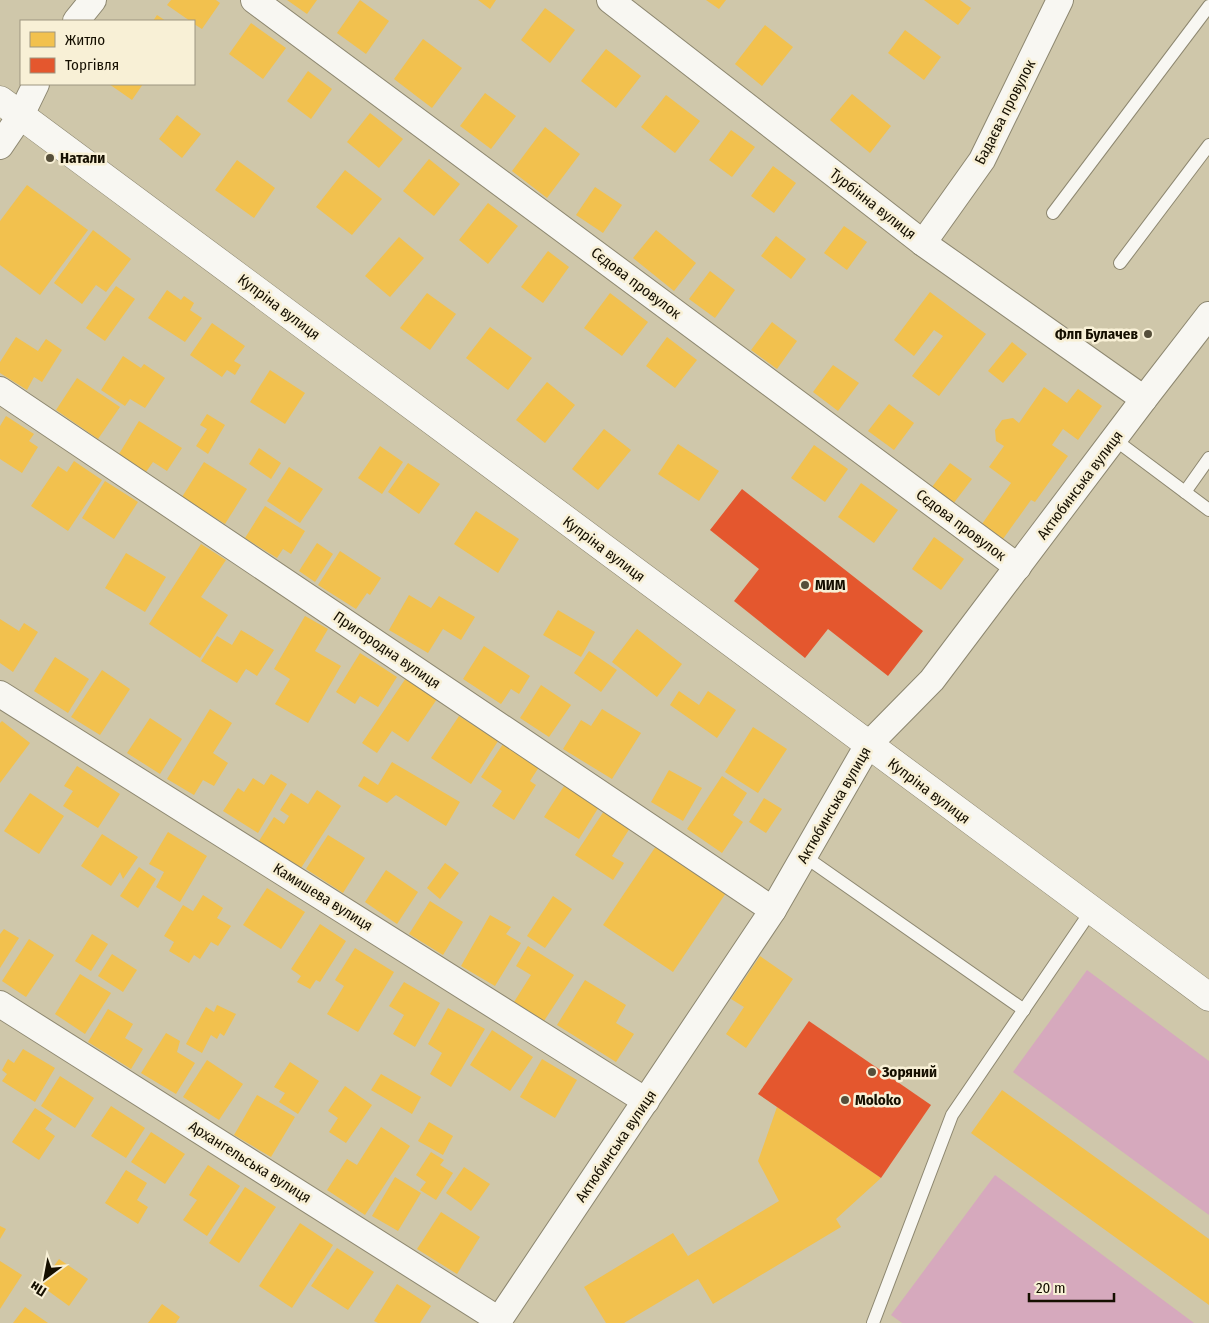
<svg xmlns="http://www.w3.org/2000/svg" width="1209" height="1323" font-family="'Fira Sans Condensed',sans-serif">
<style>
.green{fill:#d6a9bd}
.homes{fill:#f2c14e}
.shops{fill:#e4572e}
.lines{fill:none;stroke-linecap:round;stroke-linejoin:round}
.service-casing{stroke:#8d8770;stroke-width:14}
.minor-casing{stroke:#8d8770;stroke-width:28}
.secondary-casing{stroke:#8d8770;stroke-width:29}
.service{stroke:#f8f7f2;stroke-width:12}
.minor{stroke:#f8f7f2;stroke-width:26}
.secondary{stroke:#f8f7f2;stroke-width:28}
.poi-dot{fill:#564f3b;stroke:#f8f0d6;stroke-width:2}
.labels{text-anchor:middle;stroke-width:5;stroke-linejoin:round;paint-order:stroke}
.street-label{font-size:15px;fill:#150f00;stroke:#f8f0d6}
.poi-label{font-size:15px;font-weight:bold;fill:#150f00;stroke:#f8f0d6;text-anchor:start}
</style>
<rect width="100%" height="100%" fill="#cfc7aa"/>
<!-- green -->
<g class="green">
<path d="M1087,970L1209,1061V1215L1013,1072Z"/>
<path d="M995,1175L1194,1323H902L891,1315Z"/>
</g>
<!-- homes -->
<g class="homes">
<path d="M171,0H216L220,3L202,29L194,24V21H190L167,5Z"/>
<path d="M287,0H317L307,14Z"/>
<path d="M360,0L389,21L366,54L337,33Z"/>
<path d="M478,0H496L490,9Z"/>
<path d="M706,0H726L719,9Z"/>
<path d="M924,0H960L971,8L958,25Z"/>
<path d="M545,8L575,30L550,63L521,40Z"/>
<path d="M157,15L166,21H153Z"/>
<path d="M251,23L286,48L263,79L229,54Z"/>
<path d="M765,25L793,47L762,86L735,64Z"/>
<path d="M905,30L941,57L924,80L888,53Z"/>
<path d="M423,39L462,68L432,108L394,79Z"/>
<path d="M606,49L641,76L616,108L581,81Z"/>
<path d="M308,71L332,89L311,119L287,101Z"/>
<path d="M109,84H143L132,100Z"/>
<path d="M485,93L516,116L491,149L460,126Z"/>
<path d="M852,94L891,126L870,153L830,120Z"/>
<path d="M666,95L700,121L675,153L641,127Z"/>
<path d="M370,113L403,139L379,168L347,142Z"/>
<path d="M177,115L201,134L182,158L159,139Z"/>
<path d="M545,127L580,154L547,198L512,171Z"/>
<path d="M731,130L755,147L732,177L709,160Z"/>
<path d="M429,159L460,184L434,216L403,191Z"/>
<path d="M237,160L275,188L254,218L215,190Z"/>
<path d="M773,166L796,183L774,213L751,196Z"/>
<path d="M345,170L382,199L352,235L316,207Z"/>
<path d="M27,185L88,230L40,295L0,265V221Z"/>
<path d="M595,187L622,205L603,233L576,215Z"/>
<path d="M488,203L518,226L488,264L459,240Z"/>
<path d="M844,226L867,242L847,270L824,253Z"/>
<path d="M93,230L131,259L106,292L96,285L82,304L54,283Z"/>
<path d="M656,230L696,263L674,291L633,258Z"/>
<path d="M776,236L806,259L791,279L761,256Z"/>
<path d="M399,237L424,258L390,297L365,276Z"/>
<path d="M548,251L569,267L543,303L521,287Z"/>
<path d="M710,271L735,290L715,318L689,299Z"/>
<path d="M116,286L135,299L105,341L86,328Z"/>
<path d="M167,290L181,300L184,296L194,303L190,310L202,318L185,342L148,318Z"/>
<path d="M930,292L986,334L939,396L912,376L943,336L934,330L914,356L894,340Z"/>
<path d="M427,293L456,314L430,350L400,328Z"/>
<path d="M610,293L648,322L622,356L584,328Z"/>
<path d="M772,322L797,341L777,369L751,350Z"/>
<path d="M212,323L245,346L234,361L241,365L235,375L227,370L222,377L190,355Z"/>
<path d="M490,327L532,358L508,390L466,358Z"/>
<path d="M16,337L38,351L46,339L62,350L42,382L34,377L27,390L0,373V362Z"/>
<path d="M667,337L697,360L675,388L646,366Z"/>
<path d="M1012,342L1027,354L1003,383L988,371Z"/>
<path d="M123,356L141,368L144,364L165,378L145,408L130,399L125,406L101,390Z"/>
<path d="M833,365L859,383L838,411L813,392Z"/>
<path d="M270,370L305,393L285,424L250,402Z"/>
<path d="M77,378L120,407L98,439L56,410Z"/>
<path d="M547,382L575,405L545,443L516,420Z"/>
<path d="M1044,387L1067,403L1078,389L1102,406L1078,440L1063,429L1052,445L1068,456L1035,502L1031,500L1003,539L982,524L1011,483L989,467L1004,446L996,441L995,430L1002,420L1013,418L1019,423Z"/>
<path d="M889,404L914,423L894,450L868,431Z"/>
<path d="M207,414L225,425L208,454L196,446L207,429L200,425Z"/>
<path d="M6,416L34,434L29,441L38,447L22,473L0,459V426Z"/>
<path d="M139,421L182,448L167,471L153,462L146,472L119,454Z"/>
<path d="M604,429L631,450L598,490L572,469Z"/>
<path d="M678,444L719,471L699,501L658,474Z"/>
<path d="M814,445L848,469L825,502L791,478Z"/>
<path d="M380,446L403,462L382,494L358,478Z"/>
<path d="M259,448L281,463L271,479L249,464Z"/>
<path d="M74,461L102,480L68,531L31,506L58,466L67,472Z"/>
<path d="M204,462L247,489L225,524L182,497Z"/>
<path d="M408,463L440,484L419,514L388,492Z"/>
<path d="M950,463L972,479L950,508L929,491Z"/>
<path d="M289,467L323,489L300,523L267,501Z"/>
<path d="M105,481L138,502L114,539L82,518Z"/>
<path d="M861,483L898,510L874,543L838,517Z"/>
<path d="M265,506L305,531L291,554L283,549L277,558L245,538Z"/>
<path d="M476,511L519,539L498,573L454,544Z"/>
<path d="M934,537L964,559L941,590L912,569Z"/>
<path d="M317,543L333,554L315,582L299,571Z"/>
<path d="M201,544L226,560L201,597L228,615L200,658L149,624Z"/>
<path d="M340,551L381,578L370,595L367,593L356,609L318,585Z"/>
<path d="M126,553L166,577L145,612L105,588Z"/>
<path d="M409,595L431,608L439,596L475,617L461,640L443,629L428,653L389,630Z"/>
<path d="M558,610L595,632L581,657L543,635Z"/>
<path d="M305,616L328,629L315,651L341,666L308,723L275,704L290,679L274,669Z"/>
<path d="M0,619L19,631L24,623L38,632L13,672L0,663Z"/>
<path d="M637,629L682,664L657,697L612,662Z"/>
<path d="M241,630L274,650L257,676L246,669L237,683L201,661L217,636L232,645Z"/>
<path d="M484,646L530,676L519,694L511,689L501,704L463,679Z"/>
<path d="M589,651L617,670L601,692L574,673Z"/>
<path d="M360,653L397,677L378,707L360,696L355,704L336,692Z"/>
<path d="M55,657L89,679L68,713L34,691Z"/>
<path d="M102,670L130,689L100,735L71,717Z"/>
<path d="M406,678L437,699L408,742L392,731L377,753L362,743Z"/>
<path d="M541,685L571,705L549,737L520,718Z"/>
<path d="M679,691L699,705L708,691L736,710L717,738L670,705Z"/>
<path d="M210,709L232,723L213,753L228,763L214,786L203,780L194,795L167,779Z"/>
<path d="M602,709L641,733L612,779L563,749L581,720L591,726Z"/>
<path d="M459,716L498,741L471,784L431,758Z"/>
<path d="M150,718L182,739L160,774L127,753Z"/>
<path d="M2,721L30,743L0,783V723Z"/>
<path d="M753,727L787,749L758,793L725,772Z"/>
<path d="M503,744L539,767L530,781L536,785L514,820L492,806L502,791L481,777Z"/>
<path d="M392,762L460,802L446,826L396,795L387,803L358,786L364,776L378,785Z"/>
<path d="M77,766L120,794L98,828L63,806L73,791L64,786Z"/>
<path d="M669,770L702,788L683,821L651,802Z"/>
<path d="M271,774L287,784L258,833L223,811L238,788L244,792L253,778L264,785Z"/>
<path d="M722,776L747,793L733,815L743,822L722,853L687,829Z"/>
<path d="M566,783L600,805L579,839L544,817Z"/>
<path d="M317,790L341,806L301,868L259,841L274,817L284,824L289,816L280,810L291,793L308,804Z"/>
<path d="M30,793L64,816L39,854L4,831Z"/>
<path d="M764,798L782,809L766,833L749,822Z"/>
<path d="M604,811L630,828L612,856L624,863L613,880L575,855Z"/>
<path d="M168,832L207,856L180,902L156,887L164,872L149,864Z"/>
<path d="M102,834L138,857L123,879L120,872L111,886L81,866Z"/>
<path d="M328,835L365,858L343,893L306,869Z"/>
<path d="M656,846L726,893L673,972L603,925Z"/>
<path d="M445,863L459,873L440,899L427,888Z"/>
<path d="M139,867L156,879L138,908L120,896Z"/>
<path d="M386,870L418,892L397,924L365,902Z"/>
<path d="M267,888L305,912L281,949L243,925Z"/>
<path d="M203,895L223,908L217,918L231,926L218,946L211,942L200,959L194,955L189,963L169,951L174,942L164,936L183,905L193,911Z"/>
<path d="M553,896L572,909L545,948L527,936Z"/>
<path d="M430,901L463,922L443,955L409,934Z"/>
<path d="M490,915L511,927L506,934L521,943L495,986L461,966Z"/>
<path d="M320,924L346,941L320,982L316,980L310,989L297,982L301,976L291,969Z"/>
<path d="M4,929L19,938L0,968V934Z"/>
<path d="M92,934L108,944L91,971L75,961Z"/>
<path d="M29,939L54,955L26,997L2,981Z"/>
<path d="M528,946L574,975L544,1021L514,1002L531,975L516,966Z"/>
<path d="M355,948L394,972L358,1032L327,1014L344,986L335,980Z"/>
<path d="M112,954L137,970L123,992L98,976Z"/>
<path d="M760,956L793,979L746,1048L726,1034L744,1007L731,999Z"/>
<path d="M80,974L111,993L85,1034L55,1014Z"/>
<path d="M585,980L626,1005L616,1023L634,1034L616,1062L557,1025Z"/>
<path d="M404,982L440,1003L415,1047L393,1034L404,1015L389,1006Z"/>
<path d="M217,1005L236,1014L224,1036L220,1033L217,1039L211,1035L202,1053L186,1044L206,1007L214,1012Z"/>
<path d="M448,1008L485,1029L451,1087L430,1074L442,1053L428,1044Z"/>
<path d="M108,1009L133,1024L125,1038L143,1049L131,1069L88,1042Z"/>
<path d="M492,1030L533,1057L510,1091L470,1065Z"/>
<path d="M166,1033L180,1041L177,1052L195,1063L176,1094L141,1073Z"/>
<path d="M23,1049L55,1068L35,1102L2,1081L7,1074L2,1070L8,1059L14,1063Z"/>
<path d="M542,1059L577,1080L555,1118L520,1097Z"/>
<path d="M207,1060L243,1084L219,1120L183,1097Z"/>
<path d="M290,1062L319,1081L298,1114L279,1102L285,1093L274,1087Z"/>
<path d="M381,1074L421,1097L412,1114L371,1090Z"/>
<path d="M60,1076L94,1098L75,1128L41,1106Z"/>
<path d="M345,1086L372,1105L346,1143L329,1132L338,1118L328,1111Z"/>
<path d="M1002,1090L1209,1239V1305L971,1133Z"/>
<path d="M257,1095L295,1117L271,1157L234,1135Z"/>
<path d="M111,1106L145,1128L126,1158L91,1136Z"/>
<path d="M777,1107L881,1178L836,1219L841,1227L713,1304L698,1279L624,1323H606L584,1287L673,1233L688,1256L779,1201L758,1161Z"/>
<path d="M35,1108L52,1119L45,1129L55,1136L39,1160L12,1142Z"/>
<path d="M429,1122L453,1136L443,1155L418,1141Z"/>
<path d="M381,1127L410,1146L365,1215L327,1190L347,1159L357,1165Z"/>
<path d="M151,1132L185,1154L165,1184L131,1162Z"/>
<path d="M431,1152L444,1160L440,1165L453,1173L436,1200L420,1190L426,1182L416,1175Z"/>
<path d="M208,1165L240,1186L207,1236L183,1220L197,1200L189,1195Z"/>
<path d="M464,1167L490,1184L471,1211L446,1193Z"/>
<path d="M126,1170L147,1183L137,1200L148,1207L138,1224L105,1203Z"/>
<path d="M395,1177L421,1193L398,1231L372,1216Z"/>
<path d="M245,1187L276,1207L239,1263L209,1243Z"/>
<path d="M441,1212L480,1237L457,1274L417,1249Z"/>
<path d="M300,1223L333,1245L292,1308L259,1286Z"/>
<path d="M0,1226L6,1229L0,1239Z"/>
<path d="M337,1248L374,1272L348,1310L311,1286Z"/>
<path d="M59,1259L88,1279L69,1306L40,1285Z"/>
<path d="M0,1261L22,1275L0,1309Z"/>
<path d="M397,1284L431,1306L420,1323H378L374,1321Z"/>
<path d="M162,1304L180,1317L176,1323H148Z"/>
<path d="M25,1307L48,1323H13Z"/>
</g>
<!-- shops -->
<g class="shops">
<path d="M742,489L923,631L888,676L828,629L805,658L734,601L759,569L710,530Z"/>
<path d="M809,1021L931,1105L881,1178L758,1094Z"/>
</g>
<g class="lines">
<!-- service casing -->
<g class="service-casing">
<g id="service">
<path d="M1053,213L1209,6"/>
<path d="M1120,263L1209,145"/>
<path d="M1114,439L1209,510"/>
<path d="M1185,492L1209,458"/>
<path d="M804,856L1024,1010"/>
<path d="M873,1323L952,1115L1091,911"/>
</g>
</g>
<!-- minor casing -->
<g class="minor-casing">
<g id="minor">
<path d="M254,0L1018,567"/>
<path d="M610,0L923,243L1144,399"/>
<path d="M76,21L93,0"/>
<path d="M0,146L21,115L36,84"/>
<path d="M923,243L982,160L1060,0"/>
<path d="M0,390L773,910"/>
<path d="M0,694L646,1101"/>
<path d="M0,1004L499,1320"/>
<path d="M497,1323L773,910L868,745L932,680L1144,399L1209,315"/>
</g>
</g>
<!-- secondary casing -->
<g class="secondary-casing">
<path id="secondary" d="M0,100L1209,997"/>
</g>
<!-- service -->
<use href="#service" class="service"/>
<!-- minor -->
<use href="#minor" class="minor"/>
<!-- secondary -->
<use href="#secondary" class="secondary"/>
</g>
<!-- markers -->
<g class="poi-dot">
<circle cx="50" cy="158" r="5"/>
<circle cx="1148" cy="334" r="5"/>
<circle cx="805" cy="585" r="5"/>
<circle cx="872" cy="1072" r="5"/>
<circle cx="845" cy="1100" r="5"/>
</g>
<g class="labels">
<!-- street labels -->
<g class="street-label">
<text transform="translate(1005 112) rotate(-63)" y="5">Бадаєва провулок</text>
<text transform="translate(873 204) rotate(38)" y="5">Турбінна вулиця</text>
<text transform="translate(636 283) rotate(37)" y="5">Сєдова провулок</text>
<text transform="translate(279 307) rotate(37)" y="5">Купріна вулиця</text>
<text transform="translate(1080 485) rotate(-53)" y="5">Актюбинська вулиця</text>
<text transform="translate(961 525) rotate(37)" y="5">Сєдова провулок</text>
<text transform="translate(604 549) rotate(37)" y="5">Купріна вулиця</text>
<text transform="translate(387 650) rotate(34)" y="5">Пригородна вулиця</text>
<text transform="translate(929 791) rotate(37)" y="5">Купріна вулиця</text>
<text transform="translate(834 805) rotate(-60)" y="5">Актюбинська вулиця</text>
<text transform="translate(323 897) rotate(32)" y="5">Камишева вулиця</text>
<text transform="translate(616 1146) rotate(-56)" y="5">Актюбинська вулиця</text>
<text transform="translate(250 1162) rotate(32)" y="5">Архангельська вулиця</text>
</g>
<!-- poi labels -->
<g class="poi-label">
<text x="60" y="163">Натали</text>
<text x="1138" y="339" text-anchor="end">Флп Булачев</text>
<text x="815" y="590">МИМ</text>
<text x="882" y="1077">Зоряний</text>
<text x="855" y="1105">Moloko</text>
</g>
</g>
<!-- legend -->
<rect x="20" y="20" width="175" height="65" fill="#f8f0d6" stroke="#9d9680"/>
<rect x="30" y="32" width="25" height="15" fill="#f2c14e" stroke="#9d9680"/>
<text x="65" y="45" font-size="15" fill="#150f00">Житло</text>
<rect x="30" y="58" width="25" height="15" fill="#e4572e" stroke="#9d9680"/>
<text x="65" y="70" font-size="15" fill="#150f00">Торгівля</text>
<!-- north arrow -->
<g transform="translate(45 1278) rotate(212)" stroke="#f8f0d6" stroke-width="4" paint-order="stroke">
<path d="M0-4L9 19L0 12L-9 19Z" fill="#150f00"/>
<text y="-8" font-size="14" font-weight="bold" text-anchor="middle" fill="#150f00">Пн</text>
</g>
<!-- scale -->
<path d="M1029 1293v8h85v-8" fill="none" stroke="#150f00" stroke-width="2.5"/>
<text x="1036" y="1293" font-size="15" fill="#150f00" stroke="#f8f0d6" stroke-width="4" paint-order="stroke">20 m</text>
</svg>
